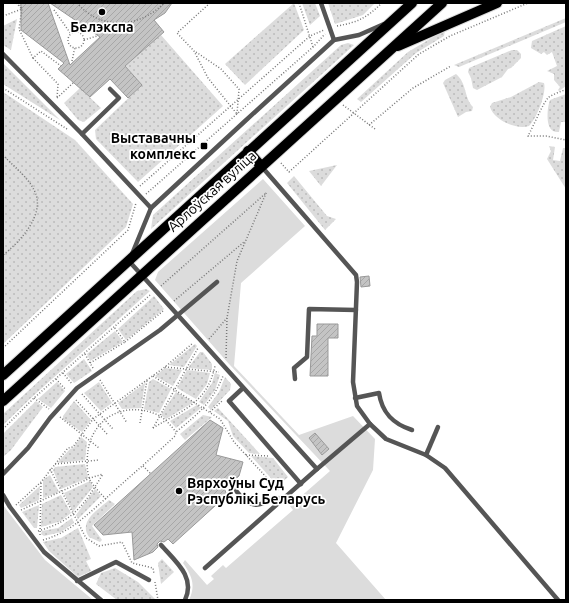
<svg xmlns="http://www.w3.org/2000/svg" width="569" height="603" font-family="Ubuntu,sans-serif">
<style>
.grass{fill:url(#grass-dots)}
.park{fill:#dcdcdc}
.building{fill:url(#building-hatch);stroke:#999}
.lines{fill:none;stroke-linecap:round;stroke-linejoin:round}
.primary-casing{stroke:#dbdbdb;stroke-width:12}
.path{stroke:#777;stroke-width:1.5;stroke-dasharray:1 2;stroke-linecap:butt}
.lane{stroke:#555;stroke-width:4.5}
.primary{stroke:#000;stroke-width:10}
.poi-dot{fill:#000;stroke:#fff;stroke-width:1.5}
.labels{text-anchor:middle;stroke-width:3.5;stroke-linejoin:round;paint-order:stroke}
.poi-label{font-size:14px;font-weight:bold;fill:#000;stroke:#fff}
.street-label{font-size:14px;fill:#000;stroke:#fff}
</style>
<defs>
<pattern id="grass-dots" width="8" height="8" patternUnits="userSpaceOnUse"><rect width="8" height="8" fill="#dcdcdc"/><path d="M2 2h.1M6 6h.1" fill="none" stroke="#bbb" stroke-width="1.8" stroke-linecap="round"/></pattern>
<pattern id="building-hatch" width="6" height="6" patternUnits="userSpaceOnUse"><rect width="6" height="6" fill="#c4c4c4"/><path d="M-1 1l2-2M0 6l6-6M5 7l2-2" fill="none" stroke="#a7a7a7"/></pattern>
</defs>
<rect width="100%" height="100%" fill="#fff"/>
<!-- grass -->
<g class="grass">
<path d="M294,3L304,30L245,85L225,64Z"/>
<path d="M302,3H315L320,16L310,25Z"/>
<path d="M328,3H375L363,15L335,24Z"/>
<path d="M566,18V22L459,67L454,65Z"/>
<path d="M17,19L11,50L3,45V26Z"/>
<path d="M566,26V86L559,91L558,90L560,87L554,80V74L547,71L557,66L552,52L547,55L544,52L541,54L531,48L532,41Z"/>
<path d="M445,30L444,36L416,53L361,102L357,99L408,52Z"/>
<path d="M161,35L223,106L138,182L96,139L95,130L142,85L125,66Z"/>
<path d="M348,43L354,45L151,229L153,215L341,45Z"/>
<path d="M512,50H517L521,54V58L511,68L508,69L502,77L477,90L473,88L471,78L468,72L469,68Z"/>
<path d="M3,63L60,120L3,84Z"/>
<path d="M456,74C467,83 464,98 473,107L472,111L466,112L458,117L443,83L445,80Z"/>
<path d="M539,82L544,83C547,93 536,120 529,126C516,130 494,120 490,107L492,103L511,97Z"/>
<path d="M80,88L101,108L84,122L78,120L64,103Z"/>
<path d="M3,92L75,140L133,204L126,227L3,344Z"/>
<path d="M566,94V122H561L559,132C544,134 547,108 550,100Z"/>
<path d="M549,146L555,147L553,160L560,161L563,148H566V189L547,159L551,151Z"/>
<path d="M337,165L321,186L309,171Z"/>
<path d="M294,176L327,216L336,219L325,230L287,183Z"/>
<path d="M146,289L150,291L32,397L3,425V414L137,291Z"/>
<path d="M154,296L164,309L126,340L118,329Z"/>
<path d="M115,331L123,342L90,361L87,354Z"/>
<path d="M195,344L197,346L184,367L169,365Z"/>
<path d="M200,352H203L212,364V370L188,368Z"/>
<path d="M84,359L92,371L74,383L66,374Z"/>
<path d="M165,368L182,370L173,386L155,376Z"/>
<path d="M187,370L210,373L207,384L196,399L177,388Z"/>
<path d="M215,373L220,375L215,390L204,405L199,402L212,383Z"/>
<path d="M225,377L231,384L230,390L211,410L208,407L219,392Z"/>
<path d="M153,379L171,389L159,413L144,409L149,382Z"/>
<path d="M57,382L65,391L51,408L38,399Z"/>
<path d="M99,382L112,403L101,411L84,393Z"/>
<path d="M145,383L141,408L122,409L118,403Z"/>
<path d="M176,392L194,402L166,419L161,415Z"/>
<path d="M36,401L43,407L11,450L3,457V434Z"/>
<path d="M74,401L91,420L82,432L63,419V416Z"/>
<path d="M197,405L201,408L176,428L170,421Z"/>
<path d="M218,408L260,454L249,453L233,436L228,421L214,411Z"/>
<path d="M203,415L212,417L185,440L180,434Z"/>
<path d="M81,437L87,442L85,460L57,463L70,449L73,448Z"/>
<path d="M251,456L273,458L288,477L278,486Z"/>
<path d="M85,464L88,478L61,489L53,470L55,467Z"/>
<path d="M50,475L59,492L43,498V480Z"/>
<path d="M90,481L93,487L73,512L64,493Z"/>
<path d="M40,486L39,500L21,508L19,505Z"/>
<path d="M95,489L101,496L78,519L76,515Z"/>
<path d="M61,495L71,513L61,521L41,527L42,504Z"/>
<path d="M109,500L115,504L92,526L102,540L100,542L89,537C78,521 98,510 109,500Z"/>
<path d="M39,505L37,528H34L22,512Z"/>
<path d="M72,518L74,523L61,532L44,536L41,534L42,531L58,528Z"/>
<path d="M78,528L91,559L86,561L91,571L78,577L49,551L43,542L61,538Z"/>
<path d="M162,559L174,572L161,584L158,563Z"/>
<path d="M115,568L138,582L156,600H117L96,584L101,573Z"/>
</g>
<!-- park -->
<g class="park">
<path d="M263,179L305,226L241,283L234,366L299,435L353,416L375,439L373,470L336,543L386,600H189C196,585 192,576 183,563L185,560L207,585L214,579L211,576L223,565L226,568L293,510L290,506L330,471L229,364L155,280L158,272Z"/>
<path d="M3,505L45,560L93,600H3Z"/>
</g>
<!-- building -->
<g class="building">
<path d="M21,3H48L70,65L100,37L50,3H172L165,13L154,20L164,32L125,66L142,85L128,98L110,79L90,97L58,69L64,63L21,30Z"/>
<path d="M369,276L370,286L361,287L360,277Z"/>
<path d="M317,324H338V338H328V376H310L312,336H317Z"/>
<path d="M210,420L223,428L216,455L243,462L239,476L233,481L227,480V486L224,488L227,495L173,544L168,539L164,542L160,541L157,544L158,547L153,552L134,560L132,532L103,535L94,525Z"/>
<path d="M315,433L329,449L322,455L309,438Z"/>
</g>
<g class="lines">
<!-- primary casing -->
<g class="primary-casing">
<g id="primary">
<path d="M398,46L497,3"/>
<path d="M248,151L261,166"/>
<path d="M3,375L412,3"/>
<path d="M3,401L442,3"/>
</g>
</g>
<!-- path -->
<g class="path">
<path d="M16,3L22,9L19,29L33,58L41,51L61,66"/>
<path d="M77,3C101,31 140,28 164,3"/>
<path d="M210,3L177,33L194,51L208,78L237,114"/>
<path d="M299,3L313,47"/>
<path d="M54,10L71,34"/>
<path d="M3,16L22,9L19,3"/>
<path d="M337,26C359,22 366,18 382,3"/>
<circle cx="76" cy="40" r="8"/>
<path d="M84,40L97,36"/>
<path d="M196,52L221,69L239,89L237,114"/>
<path d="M33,58L58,84L57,98"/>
<path d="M72,61L75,47"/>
<path d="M3,88L67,129"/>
<path d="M566,89C561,92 552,94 548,98C543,103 533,127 528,136H546L566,140"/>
<path d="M57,98L73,83"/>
<path d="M343,105L375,129"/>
<path d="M369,125L413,88L451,66"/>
<path d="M3,155C13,166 28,177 34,190C47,213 20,242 3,255"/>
<path d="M281,163L289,172L419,54L450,36L528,3"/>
<path d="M140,186L310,36L324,30"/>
<path d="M146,194L313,47L325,34"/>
<path d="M161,286L266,193"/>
<path d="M174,301L244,242"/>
<path d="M209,339L227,318"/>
<path d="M125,342L163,311"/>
<path d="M3,348L128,230L136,203"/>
<path d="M85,354L90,363"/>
<path d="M226,358L227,318L237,261L267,191"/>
<path d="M165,367L219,372"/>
<path d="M93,368L90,363L125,342L114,327"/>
<path d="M63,373L72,384"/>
<path d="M153,376L220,419L234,442L279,491"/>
<path d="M56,379L66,390"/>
<path d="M100,380L127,423"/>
<path d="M82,394L113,429"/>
<path d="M34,398L49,409"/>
<path d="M76,400L107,434"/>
<path d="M210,412L222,401"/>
<path d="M60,417L99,448"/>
<path d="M140,423L147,380"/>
<path d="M153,428C182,410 207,404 215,366"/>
<path d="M153,428L198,348"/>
<path d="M3,429L34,398L150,295"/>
<path d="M246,455L268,456"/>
<path d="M55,464L99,460"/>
<path d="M143,466L151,474"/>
<path d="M50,469L86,538L99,546L122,542L132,563L153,568L154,574"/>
<path d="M106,499C100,493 94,487 90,480C86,470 87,459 88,450C94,415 128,401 158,415C166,419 171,426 176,432"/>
<path d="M16,505L41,482L68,448L73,447L93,419L165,367L193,343"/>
<path d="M21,510L90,478L103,474"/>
<path d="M38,531C75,520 83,506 103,474"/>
<path d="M40,535L41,483"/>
<path d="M43,540C72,532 91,511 113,492C134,473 155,455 175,436L176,432C198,414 212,403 223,376"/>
<path d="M155,582L158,600"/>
</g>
<!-- lane -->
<g class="lane">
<path d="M321,3L334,40"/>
<path d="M3,54L82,134L151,208"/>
<path d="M82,134L119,98L110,89"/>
<path d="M262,167L356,275L357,282L353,382L357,406L370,424L386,439L426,455L445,468L558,600"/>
<path d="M132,254L151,208L244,122L334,40L359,35L384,24"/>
<path d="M128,260L317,469L370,424"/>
<path d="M295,379L294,368L307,357L309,309L356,310"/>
<path d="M243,388L229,401L301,484"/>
<path d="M355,398L379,393C382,413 393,424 412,430"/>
<path d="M426,455L438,427"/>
<path d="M3,474L28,448L50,418L77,388L160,330L217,282"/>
<path d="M230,483C238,493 248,510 264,503C275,499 271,498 285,498"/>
<path d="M3,495L10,507L44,552L101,600"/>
<path d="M161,545C175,561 196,577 185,600"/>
<path d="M205,568L317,469"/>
<path d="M77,581L116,562L149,580"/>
</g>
<!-- primary -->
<use href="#primary" class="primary"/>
</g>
<!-- markers -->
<g class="poi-dot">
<circle cx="102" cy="12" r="4"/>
<rect x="200" y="142" width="8" height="8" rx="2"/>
<circle cx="179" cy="491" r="4"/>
</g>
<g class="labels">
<!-- poi labels -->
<g class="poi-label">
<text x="102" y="32">Белэкспа</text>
<text x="196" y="143" text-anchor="end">Выставачны<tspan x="196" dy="16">комплекс</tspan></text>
<text x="187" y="488" text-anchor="start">Вярхоўны Суд<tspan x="187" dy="16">Рэспублікі Беларусь</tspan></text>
</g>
<!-- street labels -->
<g class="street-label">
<text transform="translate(212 191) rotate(-42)" y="5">Арлоўская вуліца</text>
</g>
</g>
<!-- border -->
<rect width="569" height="603" fill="none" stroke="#000000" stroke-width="8"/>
</svg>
